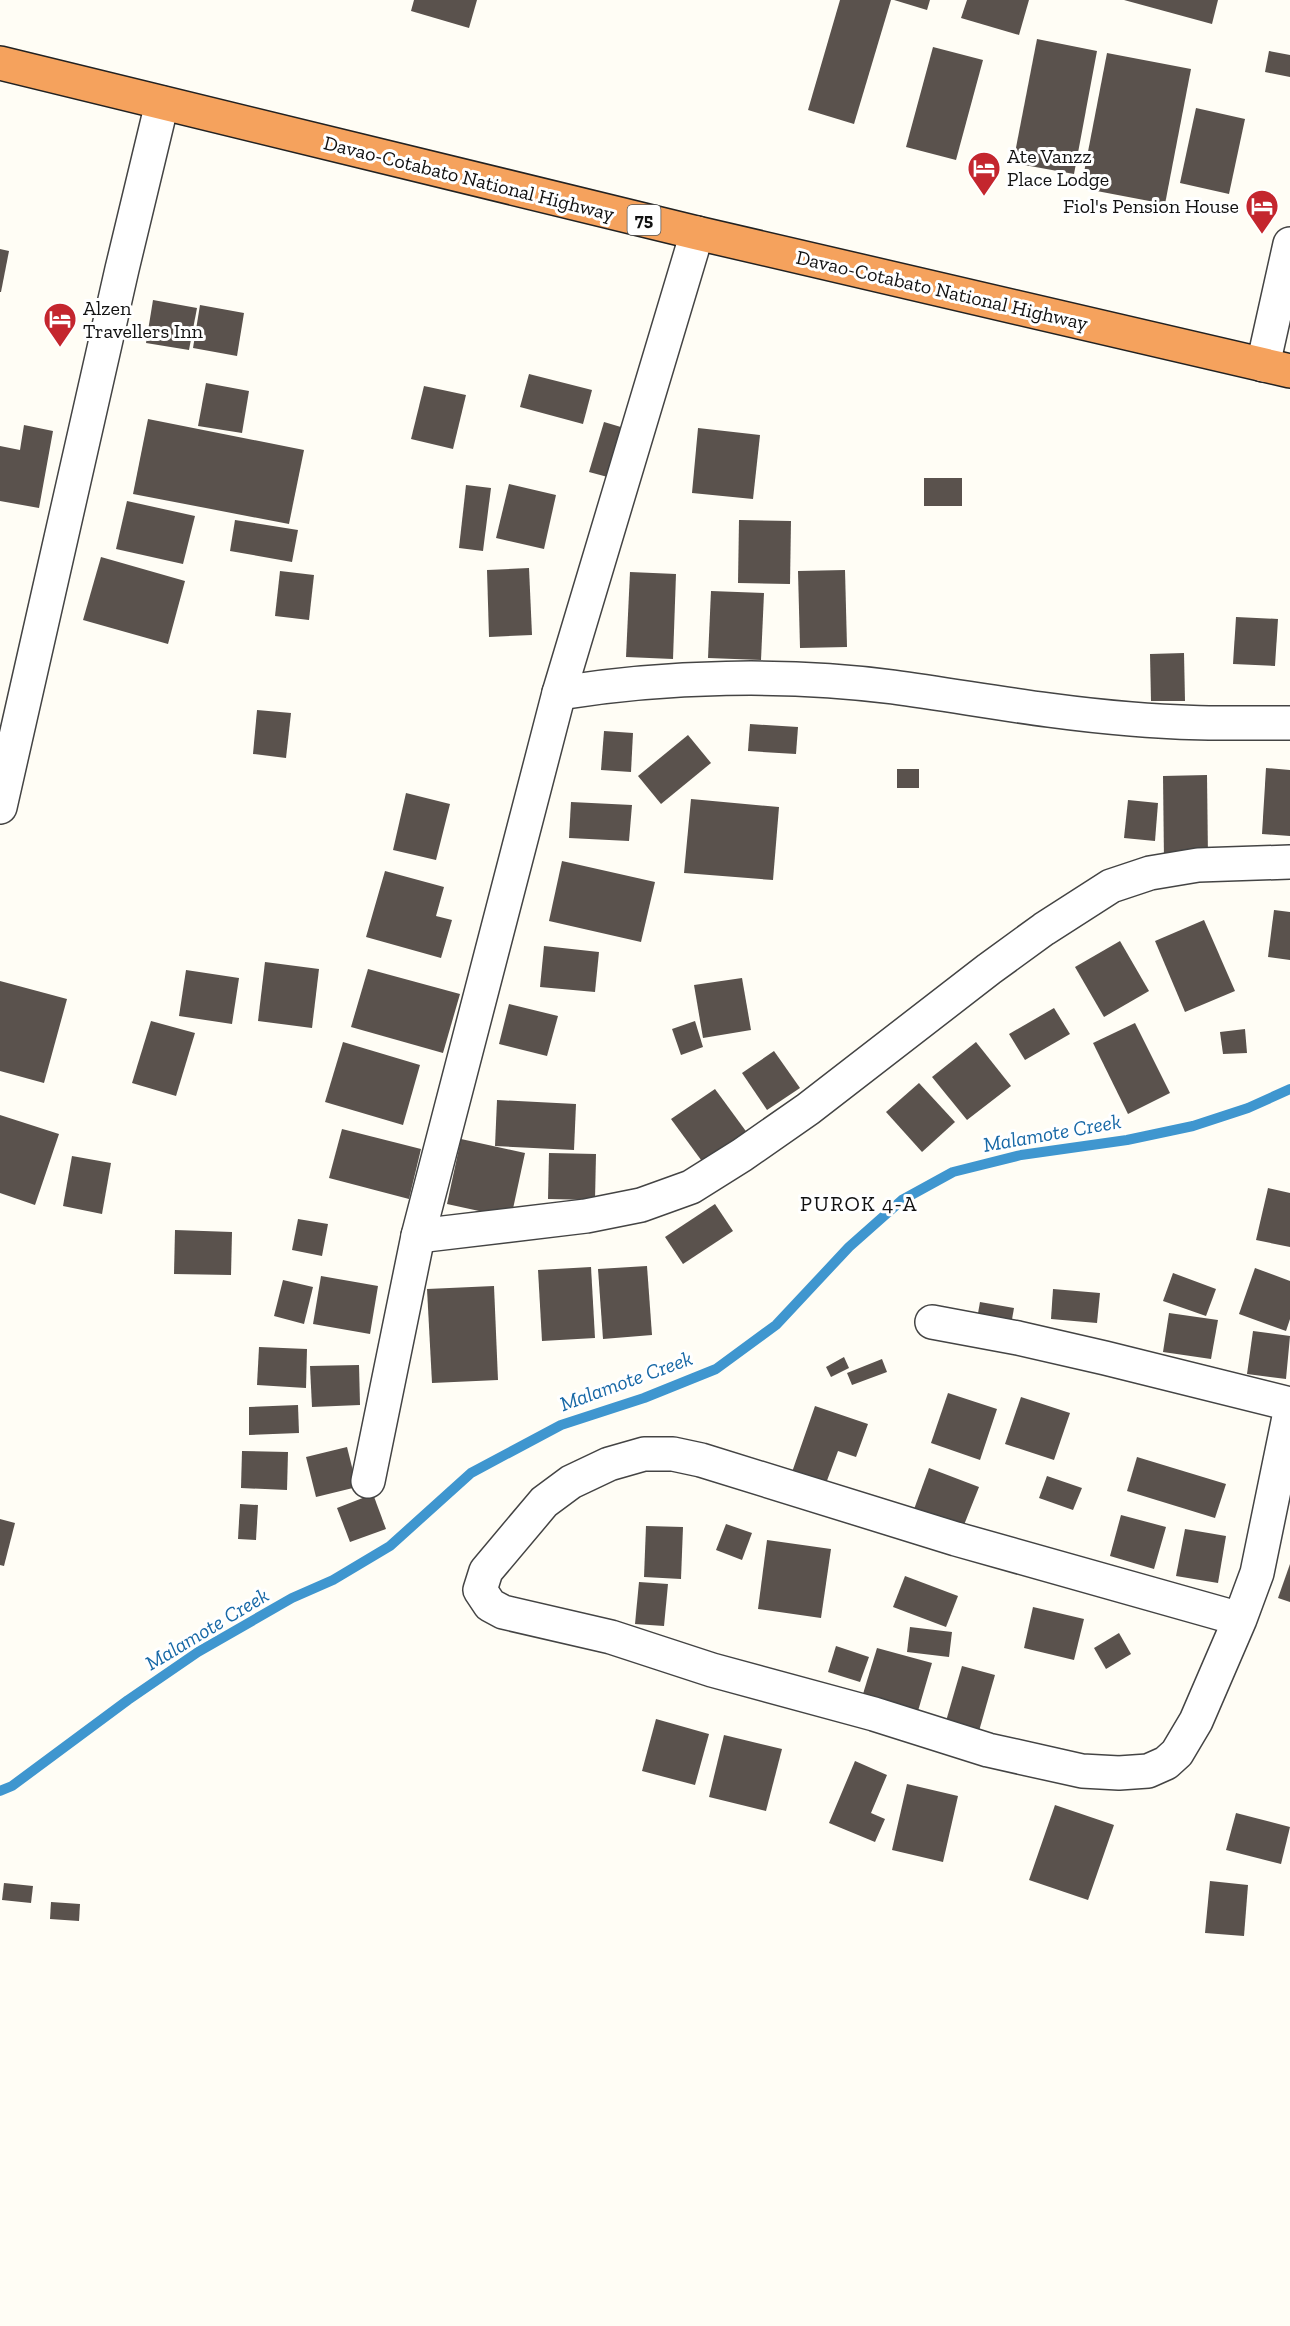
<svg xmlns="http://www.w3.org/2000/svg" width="1290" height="2326" font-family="'Zilla Slab',serif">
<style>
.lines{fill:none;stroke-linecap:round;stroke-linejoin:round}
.stream{stroke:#3f96cf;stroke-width:10}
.building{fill:#5a524d}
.minor-casing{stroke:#444;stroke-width:36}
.highway-casing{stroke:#222;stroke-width:36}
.minor{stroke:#fff;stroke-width:33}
.highway{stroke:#f5a25d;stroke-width:33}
.labels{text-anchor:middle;stroke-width:6;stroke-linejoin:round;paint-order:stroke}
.shield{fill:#fff;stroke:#585858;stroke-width:1.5}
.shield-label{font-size:18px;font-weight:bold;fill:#111}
.poi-label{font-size:20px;fill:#111;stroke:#fff;text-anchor:start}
.street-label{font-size:20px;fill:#111;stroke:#fff}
.water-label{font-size:21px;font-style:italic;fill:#1768a6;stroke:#fff}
.neighbourhood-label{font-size:21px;letter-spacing:1.5px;fill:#111;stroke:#fff}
</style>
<rect width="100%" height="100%" fill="#fffdf5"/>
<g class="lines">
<!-- stream -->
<path class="stream" d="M0,1791L12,1786L128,1700L198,1652L292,1598L333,1580L390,1546L471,1473L561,1425L644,1398L716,1369L776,1325L849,1247L902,1200L953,1172L1021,1155L1127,1140L1193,1126L1248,1108L1290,1089"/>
</g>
<!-- building -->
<g class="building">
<path d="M414,0H477L469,28L411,11Z"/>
<path d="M840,0H891L854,124L808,110Z"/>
<path d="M894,0H930L927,10Z"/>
<path d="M967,0H1029L1019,35L961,18Z"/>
<path d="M1124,0H1218L1212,24Z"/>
<path d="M1037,39L1097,51L1074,174L1013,163Z"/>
<path d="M933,47L983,60L956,160L906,147Z"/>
<path d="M1269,51L1290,55V77L1265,72Z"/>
<path d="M1107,53L1191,69L1165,204L1081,188Z"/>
<path d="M1196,108L1245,119L1229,194L1180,183Z"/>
<path d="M0,249L9,251L1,292H0Z"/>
<path d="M153,300L197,308L189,350L146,343Z"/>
<path d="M200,305L244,313L237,356L193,348Z"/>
<path d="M529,374L592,390L583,424L520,407Z"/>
<path d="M206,383L249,391L242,433L198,426Z"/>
<path d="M424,386L466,395L453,449L411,439Z"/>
<path d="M148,419L304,450L289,524L133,494Z"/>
<path d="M604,422L631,430L615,479L589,472Z"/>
<path d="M24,425L53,431L39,508L0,501V446L20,450Z"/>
<path d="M698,428L760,435L753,499L692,493Z"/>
<rect x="924" y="478" width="38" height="28"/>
<path d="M509,484L556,495L544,549L496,538Z"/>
<path d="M466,485L491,488L483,551L459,548Z"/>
<path d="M127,501L195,516L183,564L116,549Z"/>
<path d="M235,520L298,530L292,562L230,551Z"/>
<path d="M739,520L791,521L790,584L738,583Z"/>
<path d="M101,557L185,581L168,644L83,620Z"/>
<path d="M529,568L532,635L489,637L487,570Z"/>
<path d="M845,570L847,647L800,648L798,571Z"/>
<path d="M280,571L314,575L309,620L275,616Z"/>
<path d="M630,572L676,574L673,659L626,657Z"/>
<path d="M711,591L764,593L761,660L708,658Z"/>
<path d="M1236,617L1278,619L1275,666L1233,664Z"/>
<path d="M1184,653L1185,701H1151L1150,654Z"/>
<path d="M257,710L291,713L286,758L253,754Z"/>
<path d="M750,724L798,727L796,754L748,751Z"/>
<path d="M604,731L633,733L631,772L601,770Z"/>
<path d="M688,735L711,763L661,804L638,776Z"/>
<path d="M1266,768L1290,770V836L1262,834Z"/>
<rect x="897" y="769" width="22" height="19"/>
<path d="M1207,775L1208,859L1164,861L1163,776Z"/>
<path d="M406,793L450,804L436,860L393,850Z"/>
<path d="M691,799L779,807L773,880L684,873Z"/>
<path d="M1128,800L1158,803L1155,841L1124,838Z"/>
<path d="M571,802L632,805L629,841L569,838Z"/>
<path d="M562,861L655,882L641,942L549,921Z"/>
<path d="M385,871L444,887L436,916L452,920L441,958L366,937Z"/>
<path d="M1274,910L1290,912V960L1268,957Z"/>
<path d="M1204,920L1235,991L1185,1012L1155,941Z"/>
<path d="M1120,941L1149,991L1104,1017L1075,967Z"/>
<path d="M544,946L599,952L595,992L540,987Z"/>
<path d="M265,962L319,969L312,1028L258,1021Z"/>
<path d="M368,969L460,994L443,1053L351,1027Z"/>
<path d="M186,970L239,978L232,1024L179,1016Z"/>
<path d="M742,978L751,1030L703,1038L694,985Z"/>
<path d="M0,981L67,999L44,1083L0,1071Z"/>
<path d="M509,1004L558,1016L547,1056L499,1044Z"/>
<path d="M1054,1008L1070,1034L1025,1060L1009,1034Z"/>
<path d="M151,1021L195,1033L176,1096L132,1083Z"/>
<path d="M695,1021L703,1047L681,1055L672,1029Z"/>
<path d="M1135,1023L1170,1093L1128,1114L1093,1043Z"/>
<path d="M1245,1029L1247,1053L1223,1054L1220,1032Z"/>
<path d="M343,1042L420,1065L403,1125L325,1102Z"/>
<path d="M976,1042L1011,1086L967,1120L932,1077Z"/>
<path d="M774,1051L800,1088L767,1110L742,1073Z"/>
<path d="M919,1083L955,1122L922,1152L886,1112Z"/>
<path d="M715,1089L748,1134L704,1164L671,1119Z"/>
<path d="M497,1100L576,1104L574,1150L495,1146Z"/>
<path d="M0,1115L59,1134L35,1205L0,1193Z"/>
<path d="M342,1129L421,1149L409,1199L329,1178Z"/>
<path d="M461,1139L525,1153L511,1218L447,1204Z"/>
<path d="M549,1153L596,1154L595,1200L548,1199Z"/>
<path d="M72,1156L111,1163L102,1214L63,1206Z"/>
<path d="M1268,1188L1290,1193V1247L1256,1240Z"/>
<path d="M715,1204L733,1231L683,1264L665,1237Z"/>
<path d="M298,1219L328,1224L322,1256L292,1250Z"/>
<path d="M175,1230L232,1232L231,1275L174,1274Z"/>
<path d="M647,1266L652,1335L603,1339L598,1269Z"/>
<path d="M591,1267L595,1338L542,1341L538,1270Z"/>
<path d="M1255,1268L1290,1281V1319L1286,1331L1239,1314Z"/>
<path d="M1173,1273L1216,1289L1206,1316L1163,1301Z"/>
<path d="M321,1276L378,1286L370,1334L313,1324Z"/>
<path d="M283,1280L313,1287L304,1324L274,1316Z"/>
<path d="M494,1286L498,1380L432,1383L427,1289Z"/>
<path d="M1053,1289L1100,1293L1097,1323L1051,1319Z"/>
<path d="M980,1302L1014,1308L1011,1325L977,1319Z"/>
<path d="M1169,1313L1218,1320L1211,1359L1163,1352Z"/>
<path d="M1253,1331L1290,1336L1286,1379L1247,1374Z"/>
<path d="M259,1347L307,1349L306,1388L257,1385Z"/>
<path d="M844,1357L849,1368L831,1377L826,1367Z"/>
<path d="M882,1359L887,1372L852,1385L847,1373Z"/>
<path d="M359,1365L360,1405L312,1407L310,1366Z"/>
<path d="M948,1393L997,1409L980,1460L931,1443Z"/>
<path d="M1021,1397L1070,1413L1054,1460L1005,1444Z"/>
<path d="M298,1405L299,1433L249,1435V1407Z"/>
<path d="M815,1406L868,1424L856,1457L838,1451L825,1486L791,1475Z"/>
<path d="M347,1447L357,1487L316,1497L306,1457Z"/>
<path d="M242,1451L288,1452L287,1490L241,1488Z"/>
<path d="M1137,1457L1226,1484L1215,1518L1127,1491Z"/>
<path d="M929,1468L979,1487L962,1530L913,1512Z"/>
<path d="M1047,1476L1082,1488L1073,1510L1039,1498Z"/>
<path d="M373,1494L386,1529L350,1542L337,1508Z"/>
<path d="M240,1504L258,1505L256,1540L238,1539Z"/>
<path d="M1121,1515L1166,1527L1154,1569L1110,1556Z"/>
<path d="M0,1519L15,1523L4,1566L0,1565Z"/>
<path d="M726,1524L752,1533L742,1560L716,1550Z"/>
<path d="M646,1526L683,1527L681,1579L644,1577Z"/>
<path d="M1185,1529L1226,1536L1218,1583L1176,1576Z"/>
<path d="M767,1540L831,1549L821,1618L758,1609Z"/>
<path d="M1290,1564V1602L1278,1598Z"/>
<path d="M905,1576L958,1596L946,1627L893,1607Z"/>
<path d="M639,1582L668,1584L664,1626L635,1624Z"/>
<path d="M1033,1607L1084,1619L1074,1660L1024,1648Z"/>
<path d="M910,1627L952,1632L949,1657L907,1652Z"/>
<path d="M1119,1633L1131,1654L1106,1669L1094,1648Z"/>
<path d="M836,1646L869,1657L860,1682L828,1672Z"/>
<path d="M877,1648L932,1663L918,1711L863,1694Z"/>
<path d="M962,1666L995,1675L977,1738L944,1728Z"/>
<path d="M656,1719L709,1734L695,1785L642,1771Z"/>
<path d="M724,1735L782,1749L766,1811L709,1797Z"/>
<path d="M855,1761L887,1775L871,1813L885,1819L875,1842L829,1823Z"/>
<path d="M907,1784L958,1796L943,1862L892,1850Z"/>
<path d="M1055,1805L1114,1825L1088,1900L1029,1880Z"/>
<path d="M1236,1813L1290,1827L1281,1864L1226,1850Z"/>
<path d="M1210,1881L1248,1885L1244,1936L1205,1933Z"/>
<path d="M4,1883L33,1886L31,1903L2,1900Z"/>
<path d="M51,1902L80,1904L79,1921L50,1919Z"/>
</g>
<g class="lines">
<!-- minor casing -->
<g class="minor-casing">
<g id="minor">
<path d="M1263,365L1290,244"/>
<path d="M559,693C666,676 786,673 893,687C973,698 1051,713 1131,719C1184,724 1237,723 1290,723"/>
<path d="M0,807L122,269L162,103"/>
<path d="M418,1236L586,1216L641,1205L691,1187L742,1155L808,1109L989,969L1044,929L1111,886L1150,873L1198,865L1290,862"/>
<path d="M932,1322L1018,1338L1105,1358L1290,1404"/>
<path d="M368,1481L418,1236L559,693L697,233"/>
<path d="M1240,1619L956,1539L701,1460L673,1454H644L609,1464L571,1482L544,1502L486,1571L480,1590L490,1605L503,1612L611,1637L712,1670L874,1714L988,1750L1082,1771L1119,1773L1148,1771L1166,1763L1177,1753L1196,1721L1240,1619L1257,1573L1290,1412"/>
</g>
</g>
<!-- highway casing -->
<g class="highway-casing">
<path id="highway" d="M0,63L697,233L1290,371"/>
</g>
<!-- minor -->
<use href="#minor" class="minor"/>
<!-- highway -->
<use href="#highway" class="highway"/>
</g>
<!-- icons -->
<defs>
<g id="hotel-pin" transform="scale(1.725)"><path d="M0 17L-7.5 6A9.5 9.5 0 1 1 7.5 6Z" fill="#c4262e" stroke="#fff"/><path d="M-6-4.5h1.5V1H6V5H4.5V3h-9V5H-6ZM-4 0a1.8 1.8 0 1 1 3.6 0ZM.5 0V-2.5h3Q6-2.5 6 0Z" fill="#fff"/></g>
</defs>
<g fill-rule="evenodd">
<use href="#hotel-pin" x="984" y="168"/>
<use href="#hotel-pin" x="1262" y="206"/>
<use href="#hotel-pin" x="60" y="319"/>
</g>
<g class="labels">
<!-- shield labels -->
<rect class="shield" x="627.5" y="205" width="33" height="30" rx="4.5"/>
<g class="shield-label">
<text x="644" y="226">75</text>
</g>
<!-- poi labels -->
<g class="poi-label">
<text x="1007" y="163">Ate Vanzz<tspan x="1007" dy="23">Place Lodge</tspan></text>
<text x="1239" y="213" text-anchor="end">Fiol's Pension House</text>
<text x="83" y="315">Alzen<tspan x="83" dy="23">Travellers Inn</tspan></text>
</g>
<!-- street labels -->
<g class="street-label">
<text transform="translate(469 178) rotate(14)" y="7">Davao-Cotabato National Highway</text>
<text transform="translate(942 290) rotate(13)" y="7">Davao-Cotabato National Highway</text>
</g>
<!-- water labels -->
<g class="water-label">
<text transform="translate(1052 1133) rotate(-10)" y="7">Malamote Creek</text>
<text transform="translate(626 1381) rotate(-20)" y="7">Malamote Creek</text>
<text transform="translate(207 1629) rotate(-31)" y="7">Malamote Creek</text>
</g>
<!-- neighbourhood labels -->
<g class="neighbourhood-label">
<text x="859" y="1211">PUROK 4-A</text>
</g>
</g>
</svg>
